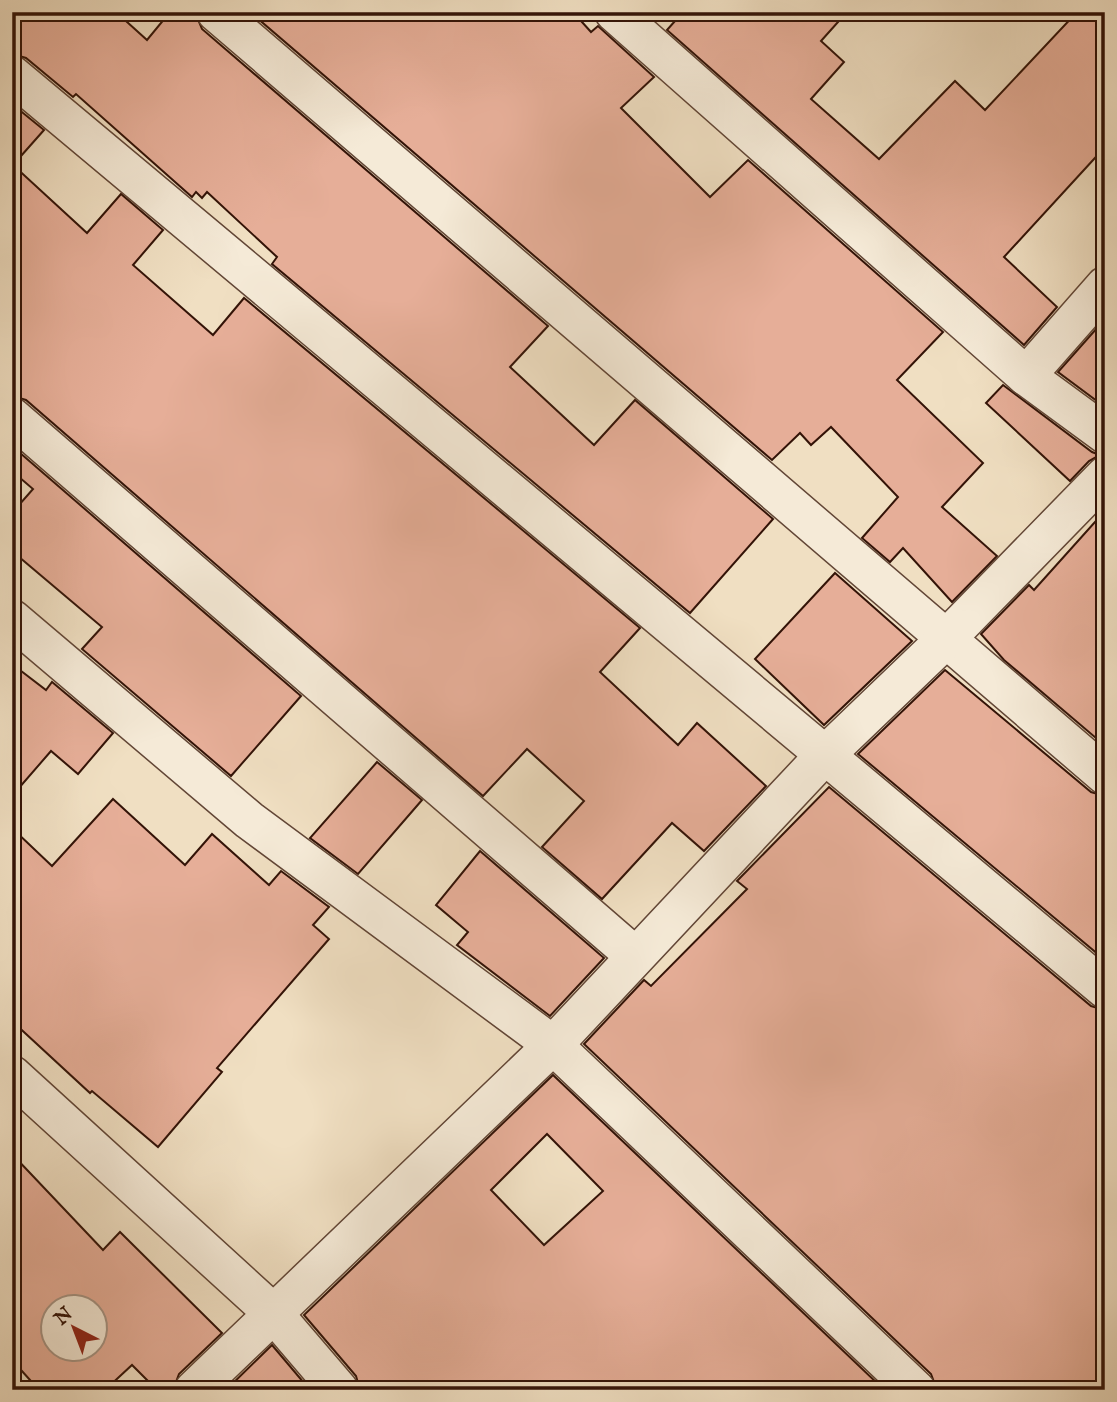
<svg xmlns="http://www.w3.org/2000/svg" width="1117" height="1402" font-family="'IM FELL English',serif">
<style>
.building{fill:#e6ae98;stroke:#331307;stroke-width:2;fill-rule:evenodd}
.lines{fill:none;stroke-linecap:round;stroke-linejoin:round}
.minor-casing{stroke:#624636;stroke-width:41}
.minor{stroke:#f5ead7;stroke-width:38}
</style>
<rect width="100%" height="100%" fill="#f0dfc2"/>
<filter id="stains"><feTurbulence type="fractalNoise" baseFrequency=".00286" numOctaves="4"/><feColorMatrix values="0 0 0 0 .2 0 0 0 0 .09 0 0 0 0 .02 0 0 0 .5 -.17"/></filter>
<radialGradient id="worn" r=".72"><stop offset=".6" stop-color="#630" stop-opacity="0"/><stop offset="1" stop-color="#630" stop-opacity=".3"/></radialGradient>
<!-- building -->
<g class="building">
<path d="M12,12H116L147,40L170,12H195L202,29L548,326L510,367L594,445L635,400L773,519L690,613L272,264L277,257L207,192L202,198L196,192L192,197L76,94L73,97L26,58L12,54Z"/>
<path d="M250,12H573L591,32L598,26L654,77L621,108L710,197L748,160L943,332L897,380L983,463L942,507L997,556L952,602L903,548L890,562L862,538L898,497L831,427L811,445L800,433L772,460Z"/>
<path d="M683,12H847L821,41L844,62L811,99L879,159L955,81L985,110L1077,12H1105V147L1004,257L1057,307L1024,345L667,30Z"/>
<path d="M12,104L44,130L13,165L87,233L121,194L163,230L133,265L213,335L244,298L640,628L600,672L678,745L697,723L766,786L704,851L672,823L602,899L542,847L584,801L527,749L483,796L26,400L12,396Z"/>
<path d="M1105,319V407L1058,372Z"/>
<path d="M1003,385L1092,452L1100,455L1089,461L1070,481L986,403Z"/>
<path d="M12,446L301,696L231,776L82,649L102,627L12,551V513L33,489L12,471Z"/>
<path d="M1105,508V742L1103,744L1004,660L981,634L1029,585L1034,590L1104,512Z"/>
<path d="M835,573L912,641L824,725L755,659Z"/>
<path d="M12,664L46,690L52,682L113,733L78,774L51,751L12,796Z"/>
<path d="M945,670L1091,792L1105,796V960L858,754Z"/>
<path d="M377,762L422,800L358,874L310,838Z"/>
<path d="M829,787L1091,1006L1105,1010V1390H937L931,1374L584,1044L644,980L651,986L747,889L737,881Z"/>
<path d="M113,799L185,865L212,834L269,885L281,871L329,907L313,925L329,939L217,1068L222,1072L158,1147L92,1091L90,1093L12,1021V828L52,866Z"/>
<path d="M480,851L604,958L550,1016L457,945L468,932L436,905Z"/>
<path d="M553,1075L877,1383L871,1390H360L356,1376L304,1315ZM547,1134L603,1191L544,1245L491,1190Z"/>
<path d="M12,1154L103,1250L120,1232L222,1333L179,1374L173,1390H157L132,1365L105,1390H39L12,1360ZM52,1307H94V1349H52Z"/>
<path d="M272,1345L310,1390H226Z"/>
</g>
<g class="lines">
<!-- minor casing -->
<g class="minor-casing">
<g id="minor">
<path d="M216,12L1105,775"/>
<path d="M614,12L1026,376L1105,434"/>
<path d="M12,75L1105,989"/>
<path d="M1026,376L1105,286"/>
<path d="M12,417L635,956"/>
<path d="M12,619L249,820L553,1045L916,1390"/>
<path d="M12,1075L274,1314L339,1390"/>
<path d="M194,1390L553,1045L823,757L948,637L1105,476"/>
</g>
</g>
<!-- minor -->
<use href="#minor" class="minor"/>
</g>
<!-- margin -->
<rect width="1117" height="1402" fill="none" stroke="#f0dfc2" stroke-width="42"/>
<rect x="14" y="14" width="1089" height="1374" fill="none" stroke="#331307" stroke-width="3.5"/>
<rect x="21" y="21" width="1075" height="1360" fill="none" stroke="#331307" stroke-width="2"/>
<!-- north arrow -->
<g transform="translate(74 1328) rotate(318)"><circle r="33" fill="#f5ead7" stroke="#a79484" stroke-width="2"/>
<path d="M0-5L12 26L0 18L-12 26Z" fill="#8f2418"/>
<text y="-10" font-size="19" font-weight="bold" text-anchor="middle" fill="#331307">N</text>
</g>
<rect width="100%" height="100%" filter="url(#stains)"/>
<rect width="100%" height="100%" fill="url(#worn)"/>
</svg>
